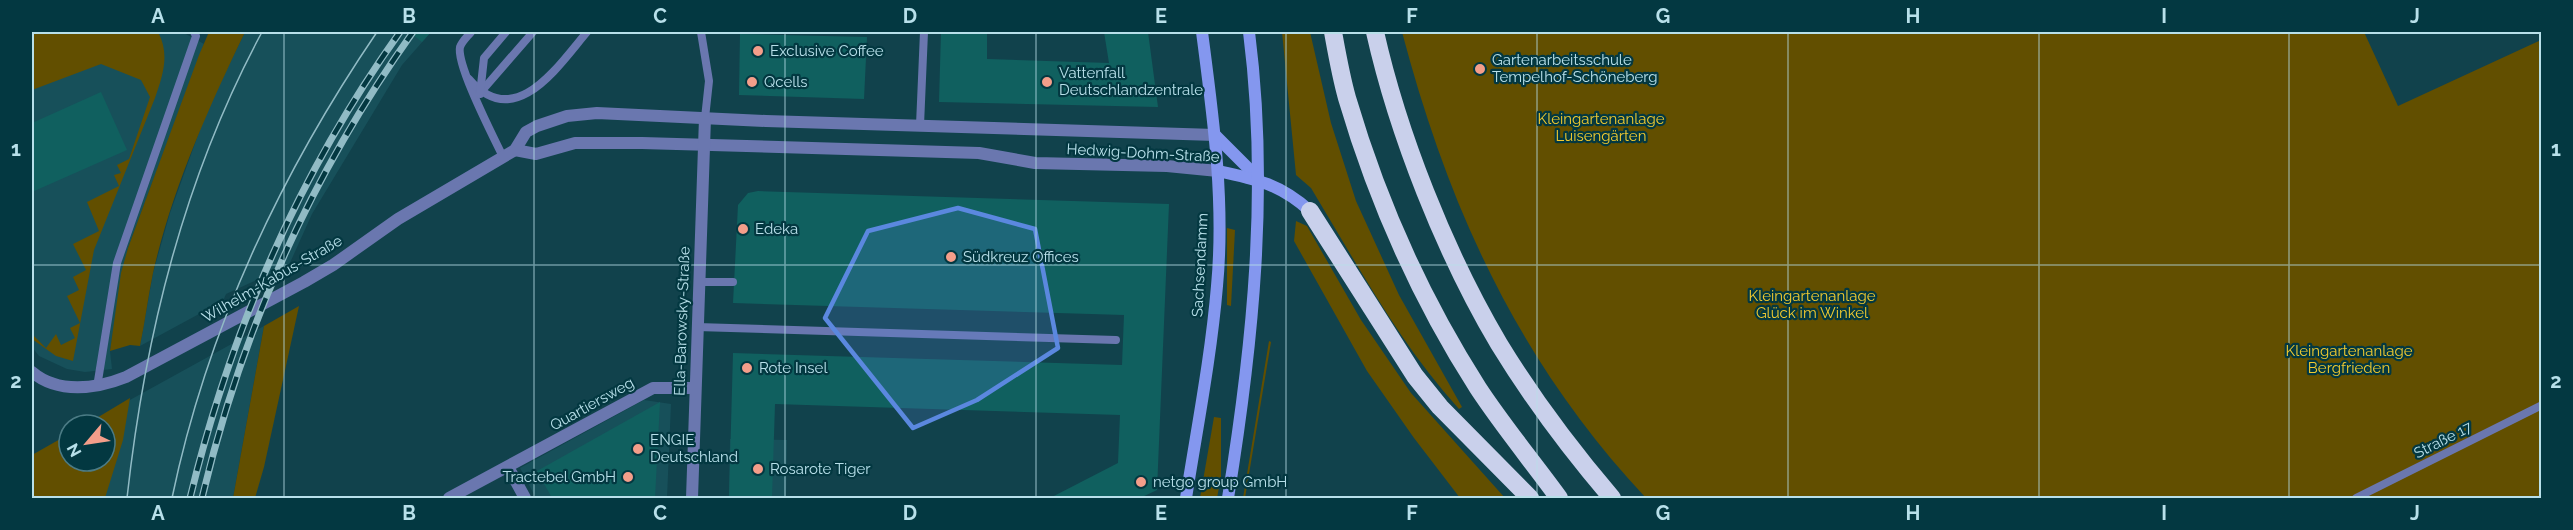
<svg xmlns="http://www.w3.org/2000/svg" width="2573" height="530" font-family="Raleway,sans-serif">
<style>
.built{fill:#17505a}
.green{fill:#624f00}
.building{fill:#10605f}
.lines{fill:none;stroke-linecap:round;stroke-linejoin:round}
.service{stroke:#6a77af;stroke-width:8}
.pedestrian{stroke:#6a77af;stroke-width:12}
.tertiary{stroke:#6a77af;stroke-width:12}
.secondary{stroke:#8497ef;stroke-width:12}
.motorway{stroke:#c9d0eb;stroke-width:18}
.tram{stroke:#91bbc5;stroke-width:1.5}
.rail-casing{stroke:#91bbc5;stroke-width:7}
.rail{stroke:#033841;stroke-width:4.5;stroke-dasharray:14;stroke-linecap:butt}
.marked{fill:#5b88df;fill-opacity:0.2;stroke:#5b88df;stroke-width:4.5;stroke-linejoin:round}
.grid{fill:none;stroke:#b8e0ea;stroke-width:1.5;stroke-opacity:0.55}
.poi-dot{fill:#f49e8a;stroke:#033841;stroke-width:2}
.labels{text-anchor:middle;stroke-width:4.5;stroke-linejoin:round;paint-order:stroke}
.poi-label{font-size:15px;fill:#b8e0ea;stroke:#033841;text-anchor:start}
.park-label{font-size:15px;fill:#f2cb30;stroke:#033841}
.street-label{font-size:15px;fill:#b8e0ea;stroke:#033841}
.neatline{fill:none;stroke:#b8e0ea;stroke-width:2}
.grid-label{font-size:20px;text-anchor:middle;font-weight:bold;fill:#b8e0ea}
</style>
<rect width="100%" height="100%" fill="#11424c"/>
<!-- built -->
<g class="built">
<path d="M32,32H182L204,44L128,248L110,351L112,369L85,372L67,369L39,356L32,347Z"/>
<path d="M245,32H431L402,65L312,214L289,265L226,294L223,301L140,346L153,273L170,213L207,110Z"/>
<path d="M264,326L233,498H73L105,461V425L90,422Z"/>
<path d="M644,400L671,404L667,498H536L520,468Z"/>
<path d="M730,439L787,440L786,498H729Z"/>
</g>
<!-- green -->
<g class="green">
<path d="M32,32H158C170,54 163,75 155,98L94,250L73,361L56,356L32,339V334L46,348L56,334L61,345L75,338L70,328L80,323L67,296L79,290L73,277L86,270L73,244L99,231L87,202L119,186L114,175L121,173L117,165L129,159L150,97L141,80L101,64L32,90Z"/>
<path d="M209,32H245C208,109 172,189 153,273C148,297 145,322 140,346L130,345L110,351L121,273L128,248L199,55Z"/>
<path d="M1282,32H1310L1331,123L1356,201L1399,295L1462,407L1459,409C1399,343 1357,264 1311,188L1296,175Z"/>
<path d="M1402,32H2364L2398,106L2541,40V498H1646C1519,362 1449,210 1402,32Z"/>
<path d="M1296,221L1307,226L1361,320L1411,393L1505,498H1460L1414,438L1367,371L1294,241Z"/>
<path d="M1227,228L1235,230L1231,306L1227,305Z"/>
<path d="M299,306L264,467L255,498H233L264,326Z"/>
<path d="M1269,341L1271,342L1245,498H1243Z"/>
<path d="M130,398L123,440L105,498H32V455L69,434V461H105V425H85Z"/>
<path d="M1214,417L1221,418V477L1217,498H1200Z"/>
</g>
<!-- building -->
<g class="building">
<path d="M409,32H431L422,42Z"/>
<path d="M941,32H987V59L1109,63L1104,32H1148L1158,107L939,102Z"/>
<path d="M740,34L867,37L864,99L739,95Z"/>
<path d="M101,92L127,150L32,192V123Z"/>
<path d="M758,191L1169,204L1157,490L1140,498H1050L1118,463L1120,415L775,404L772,498H729L733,353L1122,365L1124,315L733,303L738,205L748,193Z"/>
<path d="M660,402L655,498H552L537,471Z"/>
</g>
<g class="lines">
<!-- service -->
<g class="service">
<path d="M471,32C468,36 462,41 460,47C456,65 494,138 503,157"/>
<path d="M701,32L709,81L705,118"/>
<path d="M469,79C515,133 558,66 587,32"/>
<path d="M480,93L533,32"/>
<path d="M480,94L484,58L506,32"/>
<path d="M920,125L924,32"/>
<path d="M698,282H733"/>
<path d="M697,327L1116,340"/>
<path d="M97,387L117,263L196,36L194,32"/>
<path d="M2356,498L2542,405"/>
</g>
<!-- pedestrian -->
<g class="pedestrian">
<path d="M508,467L525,498"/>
<path d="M449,498L653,388H695"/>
</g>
<!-- tertiary -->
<g class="tertiary">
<path d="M515,150L536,154L575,143H642L979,153L1035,163L1167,166L1218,171"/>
<path d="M32,372C58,394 96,389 126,377L304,282L333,265L398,219L515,150L526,132L537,126L567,116L597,113L766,121L1215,135"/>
<path d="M692,498L705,118"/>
</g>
<!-- secondary -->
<g class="secondary">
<path d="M1215,135L1258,178"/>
<path d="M1218,171C1256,179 1280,184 1310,211"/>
<path d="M1186,498C1197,428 1211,357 1217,286C1225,201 1213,116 1202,32"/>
<path d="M1228,498C1253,344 1269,188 1249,32"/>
</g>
<!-- motorway -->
<g class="motorway">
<path d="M1333,32C1337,54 1341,77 1347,98C1377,200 1421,299 1478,388C1503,426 1532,461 1559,498"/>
<path d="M1375,32C1398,134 1445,253 1499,344C1532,398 1571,450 1612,498"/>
<path d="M1310,211L1415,376L1440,407L1530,498"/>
</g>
<!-- tram -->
<g class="tram">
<path d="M127,498C145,335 184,177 262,32"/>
<path d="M172,498C207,330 281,173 377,32"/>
</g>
<!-- rail casing -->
<g class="rail-casing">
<g id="rail">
<path d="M190,498C231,330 299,173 400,32"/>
<path d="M202,498C242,329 312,173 413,32"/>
</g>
</g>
<!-- rail -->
<use href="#rail" class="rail"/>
</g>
<!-- marked area -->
<path class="marked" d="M958,208L1035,229L1058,348L977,400L913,428L825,318L868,231Z"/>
<!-- grid -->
<path class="grid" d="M284,32V498M534,32V498M785,32V498M1036,32V498M1286,32V498M1537,32V498M1788,32V498M2039,32V498M2289,32V498M32,265H2542"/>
<!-- markers -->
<g class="poi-dot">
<circle cx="758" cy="51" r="6"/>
<circle cx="1480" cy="69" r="6"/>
<circle cx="752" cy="82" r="6"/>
<circle cx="1047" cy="82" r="6"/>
<circle cx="743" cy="229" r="6"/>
<circle cx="951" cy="257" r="6"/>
<circle cx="747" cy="368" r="6"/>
<circle cx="638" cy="449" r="6"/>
<circle cx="758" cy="469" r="6"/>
<circle cx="628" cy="477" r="6"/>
<circle cx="1141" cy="482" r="6"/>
</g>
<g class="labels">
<!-- poi labels -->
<g class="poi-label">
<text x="770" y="56">Exclusive Coffee</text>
<text x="1492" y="65">Gartenarbeitsschule<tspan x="1492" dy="17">Tempelhof-Schöneberg</tspan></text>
<text x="1059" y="78">Vattenfall<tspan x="1059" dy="17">Deutschlandzentrale</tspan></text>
<text x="764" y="87">Qcells</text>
<text x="755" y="234">Edeka</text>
<text x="963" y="262">Südkreuz Offices</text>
<text x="759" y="373">Rote Insel</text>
<text x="650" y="445">ENGIE<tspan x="650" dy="17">Deutschland</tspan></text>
<text x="770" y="474">Rosarote Tiger</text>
<text x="616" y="482" text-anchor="end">Tractebel GmbH</text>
<text x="1153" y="487">netgo group GmbH</text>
</g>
<!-- park labels -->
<g class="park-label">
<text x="1601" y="124">Kleingartenanlage<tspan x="1601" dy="17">Luisengärten</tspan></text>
<text x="1812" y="301">Kleingartenanlage<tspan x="1812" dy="17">Glück im Winkel</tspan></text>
<text x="2349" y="356">Kleingartenanlage<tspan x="2349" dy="17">Bergfrieden</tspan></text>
</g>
<!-- street labels -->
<g class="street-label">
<text transform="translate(1143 153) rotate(3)" y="5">Hedwig-Dohm-Straße</text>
<text transform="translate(1200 265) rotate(-87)" y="5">Sachsendamm</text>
<text transform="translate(272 279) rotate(-30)" y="5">Wilhelm-Kabus-Straße</text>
<text transform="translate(682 321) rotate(-88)" y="5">Ella-Barowsky-Straße</text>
<text transform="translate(592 404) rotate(-29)" y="5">Quartiersweg</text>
<text transform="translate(2443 440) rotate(-27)" y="5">Straße 17</text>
</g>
</g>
<!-- border -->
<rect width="2573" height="530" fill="none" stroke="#033841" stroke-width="66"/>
<!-- north arrow -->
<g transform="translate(87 443) rotate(241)"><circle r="28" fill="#033841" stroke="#4b7b85" stroke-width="1.5"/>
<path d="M0-4.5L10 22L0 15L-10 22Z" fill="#f49e8a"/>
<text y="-9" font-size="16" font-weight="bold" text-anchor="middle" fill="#b8e0ea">N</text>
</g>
<rect x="33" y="33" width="2507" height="464" class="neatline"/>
<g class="grid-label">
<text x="158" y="23">A</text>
<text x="409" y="23">B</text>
<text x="660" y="23">C</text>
<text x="910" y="23">D</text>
<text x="1161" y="23">E</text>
<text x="1412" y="23">F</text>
<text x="1663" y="23">G</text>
<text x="1913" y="23">H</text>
<text x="2164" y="23">I</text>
<text x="2415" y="23">J</text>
<text x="16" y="156">1</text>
<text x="2556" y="156">1</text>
<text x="16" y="388">2</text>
<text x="2556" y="388">2</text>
<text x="158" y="520">A</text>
<text x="409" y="520">B</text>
<text x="660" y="520">C</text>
<text x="910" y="520">D</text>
<text x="1161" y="520">E</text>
<text x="1412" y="520">F</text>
<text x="1663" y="520">G</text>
<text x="1913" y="520">H</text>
<text x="2164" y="520">I</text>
<text x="2415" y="520">J</text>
</g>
</svg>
